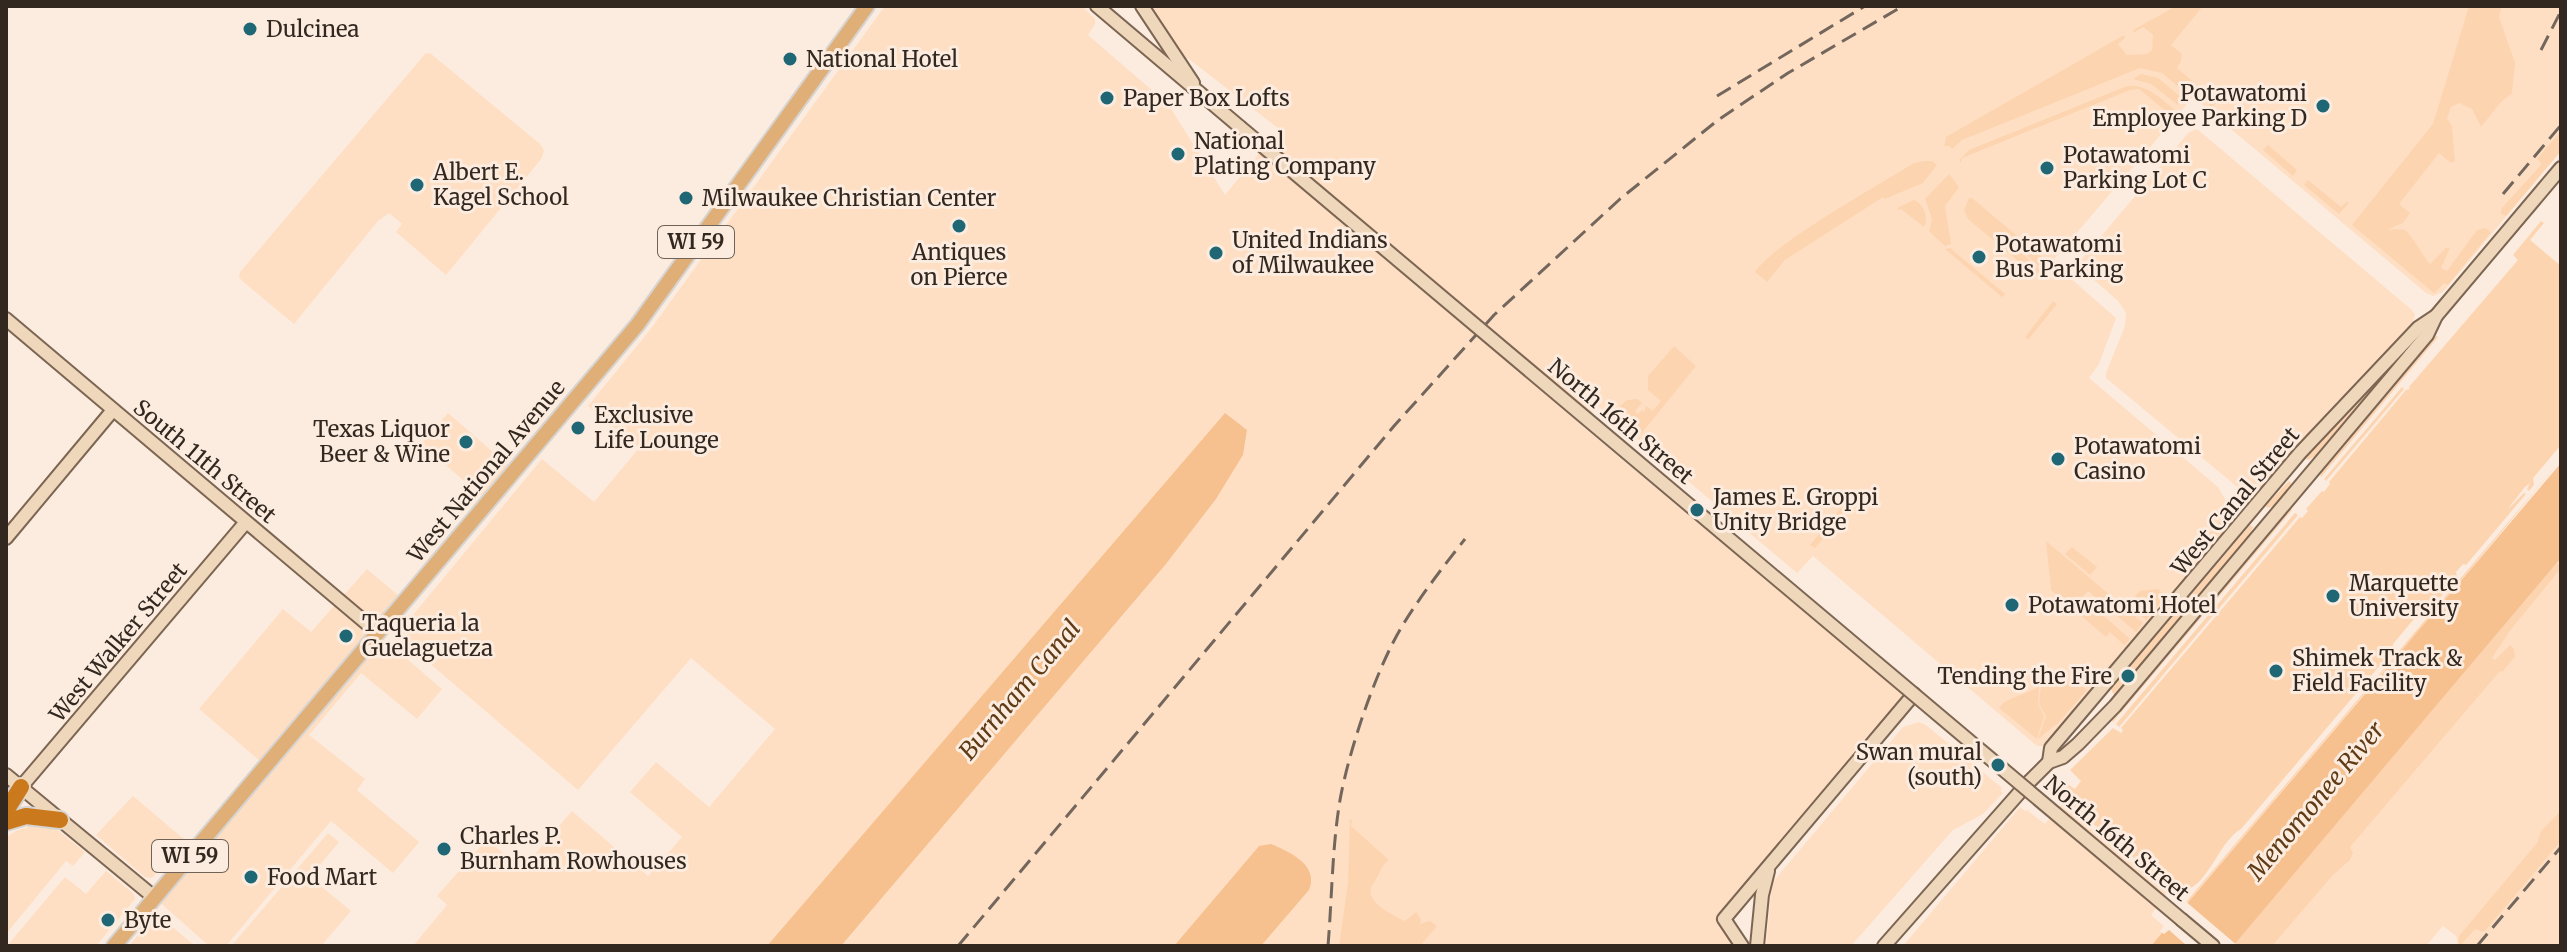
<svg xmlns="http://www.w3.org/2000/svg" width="2567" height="952" font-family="Merriweather,serif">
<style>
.built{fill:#ffdfc3}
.green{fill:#fdd4b0}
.water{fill:#f6c08f}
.pier{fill:#fcecdf}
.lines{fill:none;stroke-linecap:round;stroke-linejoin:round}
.secondary-casing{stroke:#7c6653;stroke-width:16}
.primary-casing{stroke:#d6d4d2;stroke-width:18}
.highway-casing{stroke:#d6d4d2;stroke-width:20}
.secondary{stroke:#efd7bb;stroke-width:12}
.primary{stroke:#dfaf77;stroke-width:14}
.highway{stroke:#ca7a1c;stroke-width:16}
.rail{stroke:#73675d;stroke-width:3;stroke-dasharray:16 8;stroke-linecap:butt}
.secondary-bridge-casing{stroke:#7c6653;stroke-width:16;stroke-linecap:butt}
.secondary-bridge{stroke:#efd7bb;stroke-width:12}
.poi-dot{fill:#1f6775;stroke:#fcecdf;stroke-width:3}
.labels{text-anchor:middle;stroke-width:6;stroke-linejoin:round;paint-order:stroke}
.shield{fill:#fcecdf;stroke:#6f6359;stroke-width:2}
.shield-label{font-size:20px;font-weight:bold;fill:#322820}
.poi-label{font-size:22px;fill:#322820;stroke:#fcecdf;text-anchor:start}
.street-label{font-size:22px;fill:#322820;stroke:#fcecdf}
.water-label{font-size:24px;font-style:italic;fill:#5f3b16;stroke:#fcecdf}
</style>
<rect width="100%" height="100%" fill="#fcecdf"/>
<!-- built -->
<g class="built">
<path d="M885,6H1082L1095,19V24L1088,35L1168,104L1225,195L1279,129L1189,59L1183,58L1147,6H2561V151L2443,292L2433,296L2426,293L2219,119H2213L2206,114V108L2193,97L2050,264L2065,277L2068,276L2116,318L2099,364L2089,378L2218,487L2228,504L2233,524L2048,743L2043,746H2037L1813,556L1797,573L1656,454L1659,450L1644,437L1640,441L1598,406L1582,426L1904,695L1717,920L1734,946H1261L1309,890L1259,846L1174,946H841L1166,564L1216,499L1243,455L1247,430L1225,414L767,946H413L447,905L437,896L487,839L522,869L572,811L648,876L682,837L630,792L656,762L709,807L775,729L691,658L578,790L400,638L398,633L542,459L594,502L639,448L588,406L650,330Z"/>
<path d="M430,53L540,144L544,150L542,158L446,275L396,232L402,224L389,213L378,221L294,324L241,280L239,276L240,272L425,54Z"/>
<path d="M2197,129L2412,310L2415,315L2412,324L2296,450L2253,500L2106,378V373L2125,326L2126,313L2118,301L2077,265L2189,132Z"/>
<path d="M448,413L515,471L489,502L421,444Z"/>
<path d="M2561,558V946H2455L2458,943L2456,936L2443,926L2426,946H2233Z"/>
<path d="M367,569L405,601L378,634L442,689L417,719L361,673L309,735L365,779L357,790L419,842L393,873L331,821L226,946H209L155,898L266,766L199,709L283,609L311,632Z"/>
<path d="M1919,722L1926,725L2002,788L2001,791L2003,793L1983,814L1953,830L1851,946H1766L1772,883L1903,727Z"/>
<path d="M133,796L185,840L152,878L145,877L96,835Z"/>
<path d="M2062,804L2167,893L2151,915L2167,929L2151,946H1903L2020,807L2025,811L2027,810L2045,824Z"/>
<path d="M27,821L55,828L85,852L73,866L66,861L6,934V837L18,830L27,828Z"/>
<path d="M328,833L339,842L310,877L351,911L321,946H231Z"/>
<path d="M106,871L134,894L135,899L96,946H7L65,877L86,894Z"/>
<path d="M156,913L195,946H129Z"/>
</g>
<!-- green -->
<g class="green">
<path d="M2176,6H2203L2171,45L2182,54L2181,61L2177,68L2217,102L2212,107L2192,90L2188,95L2162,73L2140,68L1962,140L1952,149L1949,146H1944L1946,137L2124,35L2125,38L2118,44L2127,55L2147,54L2152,50L2153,35L2143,27L2133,33V30Z"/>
<path d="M2469,6H2502L2499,17L2515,63L2512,93L2501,102L2481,127L2472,109L2459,103L2451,107L2447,118L2452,127L2455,161L2451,163L2439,153L2399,204L2410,213L2403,223L2387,230C2392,230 2402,228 2406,231C2412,236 2424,257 2430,264L2446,248H2450L2441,268L2447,271L2477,230L2485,228L2491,232L2448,285L2444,283L2434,293L2352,225L2433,124Z"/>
<path d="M2141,74L2158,78L2183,99L2178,105L2151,84L2133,79Z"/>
<path d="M2127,86C2147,84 2160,98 2175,110L2169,117L2167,112L2139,89L2130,90L1962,158L1961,163L1959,160L1969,150Z"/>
<path d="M2561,131V151L2506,216L2501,214V209L2540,166L2541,163L2537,159Z"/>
<path d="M2268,145L2297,170L2293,176L2263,150Z"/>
<path d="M1925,161H1932L1937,165L1923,183L1885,199L1883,197L1785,260L1767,282L1755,272C1771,245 1880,184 1914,163Z"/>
<path d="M1949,174L1959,187L1945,206L1951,244L1945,246L1929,231L1932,219L1925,199Z"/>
<path d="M2308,180L2341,207L2346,202L2349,203L2339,214L2304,185Z"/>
<path d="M1969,198H1972L2047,261L2042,269L2021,250L2023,246L2017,240L2011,250L2016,255L2020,251L2040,270L2036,276L1968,219L1964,210Z"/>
<path d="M1914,200C1924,204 1929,218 1924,227L1901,209L1899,210L1897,208Z"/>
<path d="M2541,221L2544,223L2530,240L2561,266V445L2533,478L2534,485L2529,491L2527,489L2530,483L2524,488L2507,510L2524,493L2526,494L2466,565L2463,564L2456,572L2457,577L2430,610L2424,607L2393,644L2392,651L2241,829C2221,840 2210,878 2191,888C2185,891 2177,889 2171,889L2048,786L2059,779L2075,789L2081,781L2070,770L2113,728L2121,733L2123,730L2121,728L2300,517L2302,518L2308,511L2306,509L2322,491L2324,492L2330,484L2329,482L2406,390L2410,389L2409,387L2518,260L2513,255Z"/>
<path d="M1950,248L2005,294L2002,297L1945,249Z"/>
<path d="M2053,301L2057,304L2028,340L2025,337Z"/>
<path d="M2436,336L2438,337L2321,477L2320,474Z"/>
<path d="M1674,346L1696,366L1641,434L1643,438L1636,425L1618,408L1627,400L1637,399L1642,403L1635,411L1638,414L1642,410L1644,412L1646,406L1653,411L1661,401L1648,390V376Z"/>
<path d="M2380,377L2383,379L2319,454L2308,460L2305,458Z"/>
<path d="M2402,387L2404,389L2326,481L2324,479Z"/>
<path d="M2561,460L2404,649L2398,654L2187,903L2186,902Z"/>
<path d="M2289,481L2292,484C2287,494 2279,505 2268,508L2265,506Z"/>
<path d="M1860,491L1862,493L1815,548L1810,545L1849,498L1852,500Z"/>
<path d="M2290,508L2292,510L2113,722L2111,720Z"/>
<path d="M2295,513L2298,515L2119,727L2116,724Z"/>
<path d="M2232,514L2233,517L2204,551L2196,542L2202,535L2206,538L2220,521Z"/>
<path d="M2250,525L2253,527L2247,541L2117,696L2114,695L2111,689Z"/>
<path d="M2046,541L2143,623L2136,632L2088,591L2082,597L2130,639L2124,645L2110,632L2106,637L2051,590Z"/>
<path d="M2072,547L2097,567L2090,575L2065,554Z"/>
<path d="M2557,563L2560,567L2558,572L2512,628L2492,658L2495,660L2510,645L2514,649L2515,657L2502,672L2500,671L2350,847L2353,853L2350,860L2332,876L2272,946H2238L2235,943Z"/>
<path d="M2158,589L2166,596L2146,620L2134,609V597L2140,591Z"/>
<path d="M2058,675C2068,683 2076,681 2087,690L2059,722L2038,739L2046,716L2039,704L2041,685L2048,678Z"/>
<path d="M2039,687L2038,704L2044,716L2037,739L1999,708L2004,702Z"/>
<path d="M2561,811V841L2484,932L2475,929L2461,945L2458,943L2459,936L2537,843L2541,831Z"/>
<path d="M1350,819L1352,820L1351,826L1389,860C1382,865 1381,869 1378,876C1376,880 1373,883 1371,887C1366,903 1394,916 1405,921L1416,912L1421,919L1420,924L1430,921L1437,926L1420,946H1339L1348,883Z"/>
</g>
<!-- water -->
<g class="water">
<path d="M1225,413L1247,430L1243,455L1216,499L1166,564L841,946H767Z"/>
<path d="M2561,463V558L2233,946H2151Z"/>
<path d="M1271,844C1290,852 1319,865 1309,890L1261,946H1174L1259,846Z"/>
</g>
<!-- pier -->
<path class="pier" d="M2184,900L2238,946H2187L2169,930L2164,934L2160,931Z"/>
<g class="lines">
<!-- secondary casing -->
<g class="secondary-casing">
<g id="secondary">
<path d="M1097,6L1240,127"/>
<path d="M1142,6L1193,83"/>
<path d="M6,319L378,633"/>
<path d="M6,538L113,410"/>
<path d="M2049,762L2051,748L2300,453L2418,328L2436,316"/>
<path d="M6,775L155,898"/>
<path d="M21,787L246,522"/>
<path d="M2182,920L2213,946"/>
<path d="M1742,946L1724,919L1914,694"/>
<path d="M1757,946L1762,895L1768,871"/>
<path d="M1884,946L2027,784L2049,762L2063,757L2078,744L2115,706L2427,335L2436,316L2561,168"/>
</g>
</g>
<!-- primary casing -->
<g class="primary-casing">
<path id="primary" d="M114,946L638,324L867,6"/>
</g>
<!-- highway casing -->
<g class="highway-casing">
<g id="highway">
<path d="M6,811L21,787"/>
<path d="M6,822L26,816L60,820"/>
</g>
</g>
<!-- secondary -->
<use href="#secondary" class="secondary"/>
<!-- primary -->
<use href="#primary" class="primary"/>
<!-- highway -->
<use href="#highway" class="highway"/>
<!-- rail -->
<g class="rail">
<path d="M2541,50L2561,11"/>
<path d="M1717,96L1865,6"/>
<path d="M2503,194L2561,125"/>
<path d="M958,946L1394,426L1494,315L1620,199L1718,120L1788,73L1903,6"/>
<path d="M1328,946C1332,898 1332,848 1340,800C1349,750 1377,666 1404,623C1422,594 1443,567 1465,539"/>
<path d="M2477,946L2561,847"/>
</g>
<!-- secondary-bridge casing -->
<g class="secondary-bridge-casing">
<path id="secondary-bridge" d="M1240,127L2182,920"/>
</g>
<!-- secondary-bridge -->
<use href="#secondary-bridge" class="secondary-bridge"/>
</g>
<!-- markers -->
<g class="poi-dot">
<circle cx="250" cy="29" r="8"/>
<circle cx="790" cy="59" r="8"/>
<circle cx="1107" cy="98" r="8"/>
<circle cx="2323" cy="106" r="8"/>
<circle cx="1178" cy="154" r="8"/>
<circle cx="2047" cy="168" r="8"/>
<circle cx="417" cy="185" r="8"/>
<circle cx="686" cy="198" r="8"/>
<circle cx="959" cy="226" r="8"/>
<circle cx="1216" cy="253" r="8"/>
<circle cx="1979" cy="257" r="8"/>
<circle cx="578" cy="428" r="8"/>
<circle cx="466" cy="442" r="8"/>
<circle cx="2058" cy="459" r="8"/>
<circle cx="1697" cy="510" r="8"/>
<circle cx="2333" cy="596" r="8"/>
<circle cx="2012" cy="605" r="8"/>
<circle cx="346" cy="636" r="8"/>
<circle cx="2276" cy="671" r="8"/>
<circle cx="2128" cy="676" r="8"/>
<circle cx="1998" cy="765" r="8"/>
<circle cx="444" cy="849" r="8"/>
<circle cx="251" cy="877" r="8"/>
<circle cx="108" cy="920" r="8"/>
</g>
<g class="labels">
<!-- shield labels -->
<g class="shield">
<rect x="658" y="226" width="76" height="32" rx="6"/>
<rect x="152" y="840" width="76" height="32" rx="6"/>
</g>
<g class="shield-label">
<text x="696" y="249">WI 59</text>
<text x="190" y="863">WI 59</text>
</g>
<!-- poi labels -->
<g class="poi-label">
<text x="266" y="37">Dulcinea</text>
<text x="806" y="67">National Hotel</text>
<text x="2307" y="101" text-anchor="end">Potawatomi<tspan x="2307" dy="25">Employee Parking D</tspan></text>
<text x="1123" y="106">Paper Box Lofts</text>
<text x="1194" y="149">National<tspan x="1194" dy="25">Plating Company</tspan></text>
<text x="2063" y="163">Potawatomi<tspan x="2063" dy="25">Parking Lot C</tspan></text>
<text x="433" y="180">Albert E.<tspan x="433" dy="25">Kagel School</tspan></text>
<text x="702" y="206">Milwaukee Christian Center</text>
<text x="1232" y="248">United Indians<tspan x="1232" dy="25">of Milwaukee</tspan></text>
<text x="1995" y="252">Potawatomi<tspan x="1995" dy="25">Bus Parking</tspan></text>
<text x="959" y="260" text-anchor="middle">Antiques<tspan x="959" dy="25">on Pierce</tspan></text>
<text x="594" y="423">Exclusive<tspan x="594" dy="25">Life Lounge</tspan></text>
<text x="450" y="437" text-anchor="end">Texas Liquor<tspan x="450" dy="25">Beer &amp; Wine</tspan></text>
<text x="2074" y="454">Potawatomi<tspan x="2074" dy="25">Casino</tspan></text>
<text x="1713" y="505">James E. Groppi<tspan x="1713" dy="25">Unity Bridge</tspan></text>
<text x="2349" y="591">Marquette<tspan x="2349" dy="25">University</tspan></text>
<text x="2028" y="613">Potawatomi Hotel</text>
<text x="362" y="631">Taqueria la<tspan x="362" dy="25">Guelaguetza</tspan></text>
<text x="2292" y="666">Shimek Track &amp;<tspan x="2292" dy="25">Field Facility</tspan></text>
<text x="2112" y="684" text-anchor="end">Tending the Fire</text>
<text x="1982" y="760" text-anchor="end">Swan mural<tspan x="1982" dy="25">(south)</tspan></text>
<text x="460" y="844">Charles P.<tspan x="460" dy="25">Burnham Rowhouses</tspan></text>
<text x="267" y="885">Food Mart</text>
<text x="124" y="928">Byte</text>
</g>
<!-- street labels -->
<g class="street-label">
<text transform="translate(1621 421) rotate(40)" y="8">North 16th Street</text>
<text transform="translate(205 461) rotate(40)" y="8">South 11th Street</text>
<text transform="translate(486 471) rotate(-50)" y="8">West National Avenue</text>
<text transform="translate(2235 501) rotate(-50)" y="8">West Canal Street</text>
<text transform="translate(118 642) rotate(-50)" y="8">West Walker Street</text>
<text transform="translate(2117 838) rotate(40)" y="8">North 16th Street</text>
</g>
<!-- water labels -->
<g class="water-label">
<text transform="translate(1020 690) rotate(-50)" y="8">Burnham Canal</text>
<text transform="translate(2316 801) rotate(-50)" y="8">Menomonee River</text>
</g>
</g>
<!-- border -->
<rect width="2567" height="952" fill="none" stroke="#322820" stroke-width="16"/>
</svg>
